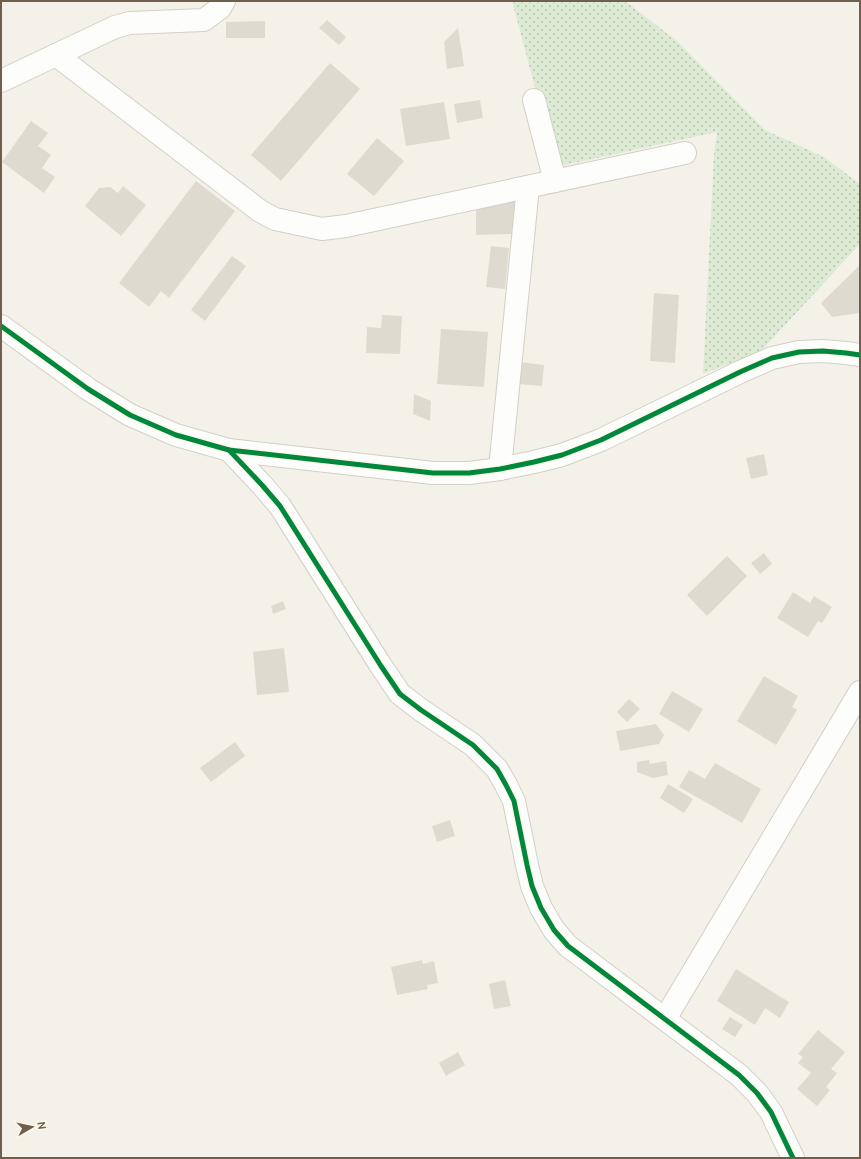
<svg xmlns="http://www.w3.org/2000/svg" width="861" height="1159" font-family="Cabin,sans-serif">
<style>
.grass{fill:url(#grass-dots)}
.building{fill:#dfdad0}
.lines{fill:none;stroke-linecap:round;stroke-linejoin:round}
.minor-casing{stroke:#d3cfc7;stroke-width:24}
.minor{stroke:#fdfdfc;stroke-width:22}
.cycleway-casing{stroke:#fdf9e9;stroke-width:8}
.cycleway{stroke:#00873e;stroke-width:5}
</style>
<defs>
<pattern id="grass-dots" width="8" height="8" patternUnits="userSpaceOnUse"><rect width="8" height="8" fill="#ddebd4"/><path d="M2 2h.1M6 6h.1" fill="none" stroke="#b7c2ae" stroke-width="1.8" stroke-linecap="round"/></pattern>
</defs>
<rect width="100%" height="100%" fill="#f4f2e8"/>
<!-- grass -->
<path class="grass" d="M512,1H625L677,41L765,130L824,157L860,184V244L761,351L703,374L714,154L717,132L556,167Z"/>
<!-- building -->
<g class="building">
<path d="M327,20L346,37L339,45L319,28Z"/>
<path d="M265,21V38H226V22Z"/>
<path d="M458,28L464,66L447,69L444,42Z"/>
<path d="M330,63L360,89L281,181L251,155Z"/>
<path d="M480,100L483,118L457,123L454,104Z"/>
<path d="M444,102L450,139L406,146L400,109Z"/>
<path d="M31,121L48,133L38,146L51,155L42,168L55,177L44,193L2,162Z"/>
<path d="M377,138L404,161L374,196L347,174Z"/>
<path d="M196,181L235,211L169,298L161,291L149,307L119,283Z"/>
<path d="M123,186L146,205L121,236L85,206L99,188L110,187L118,193Z"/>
<path d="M512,197L516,202L512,234L476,235V204Z"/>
<path d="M491,246L509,248L505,289L486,287Z"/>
<path d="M232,256L246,266L205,321L191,310Z"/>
<path d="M860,265L859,313L832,317L821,303Z"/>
<path d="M654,293L679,295L675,363L650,361Z"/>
<path d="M382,315L402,316L400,354L366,353L367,327L381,328Z"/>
<path d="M441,329L488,332L484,387L437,384Z"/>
<path d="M520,362L544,365L542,386L518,384Z"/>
<path d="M414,394L431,401L430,421L413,414Z"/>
<path d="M764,454L768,475L751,479L746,458Z"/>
<path d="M764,553L772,564L760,574L751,563Z"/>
<path d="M727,556L747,576L707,616L687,595Z"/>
<path d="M793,592L810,603L814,596L832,607L822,623L818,621L808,637L777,618Z"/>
<path d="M283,601L286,609L273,614L271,606Z"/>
<path d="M284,648L289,692L257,695L253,652Z"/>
<path d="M764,676L798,696L792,707L797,710L776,745L737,721Z"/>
<path d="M672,691L703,709L689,732L659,714Z"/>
<path d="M629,699L640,709L627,722L617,712Z"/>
<path d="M656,724L664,735L659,744L620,751L616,731Z"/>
<path d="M235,742L245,756L211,782L200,768Z"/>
<path d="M649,760L650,764L666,761L668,775L653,778L637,772V762Z"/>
<path d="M715,763L761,789L742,823L679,787L689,770L705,779Z"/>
<path d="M668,784L693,799L684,813L660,798Z"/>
<path d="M450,820L455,836L437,842L432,826Z"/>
<path d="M422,960L423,964L434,961L438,983L427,985L428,989L397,995L391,967Z"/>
<path d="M736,969L789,1002L780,1018L765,1008L755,1025L717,1001Z"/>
<path d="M505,980L511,1006L494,1009L489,984Z"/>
<path d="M730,1017L743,1025L735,1037L722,1029Z"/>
<path d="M818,1030L845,1052L831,1069L837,1073L826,1087L830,1090L817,1106L797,1089L811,1073L798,1063L803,1057L798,1054Z"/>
<path d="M458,1052L465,1065L446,1076L439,1063Z"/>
</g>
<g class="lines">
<!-- minor casing -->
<g class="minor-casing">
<g id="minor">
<path d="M56,55L260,211L275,219L322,229L346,226L685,153"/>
<path d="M1,81L115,27L130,23L204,20L220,8L224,1"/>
<path d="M534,100L555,181"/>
<path d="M1,326L88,389L130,415L176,435L229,450L433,473H469L500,469L534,462L562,455L601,440L740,372L772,358L799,352L823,351L846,353L860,355"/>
<path d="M229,450L262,485L280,506L381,666L400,694L421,710L473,745L497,769L506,785L514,801L527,865L532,886L541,908L554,930L568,946L739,1075L757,1093L771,1112L793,1158"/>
<path d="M500,469L528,187"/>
<path d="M665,1019L860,692"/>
</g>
</g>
<!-- minor -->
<use href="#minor" class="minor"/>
<!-- cycleway casing -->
<g class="cycleway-casing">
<g id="cycleway">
<path d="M1,326L88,389L130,415L176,435L229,450L433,473H469L500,469L534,462L562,455L601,440L740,372L772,358L799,352L823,351L846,353L860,355"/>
<path d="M229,450L262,485L280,506L381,666L400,694L421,710L473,745L497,769L506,785L514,801L527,865L532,886L541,908L554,930L568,946L739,1075L757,1093L771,1112L793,1158"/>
</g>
</g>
<!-- cycleway -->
<use href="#cycleway" class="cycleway"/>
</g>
<!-- border -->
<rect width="861" height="1159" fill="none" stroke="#6f5f4c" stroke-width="4"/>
<!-- north arrow -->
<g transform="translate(32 1127) rotate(81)" stroke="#fdf9e9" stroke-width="3" paint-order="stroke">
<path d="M0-3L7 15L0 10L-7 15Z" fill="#6f5f4c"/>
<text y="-6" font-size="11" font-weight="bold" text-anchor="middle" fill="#6f5f4c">N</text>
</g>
</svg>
